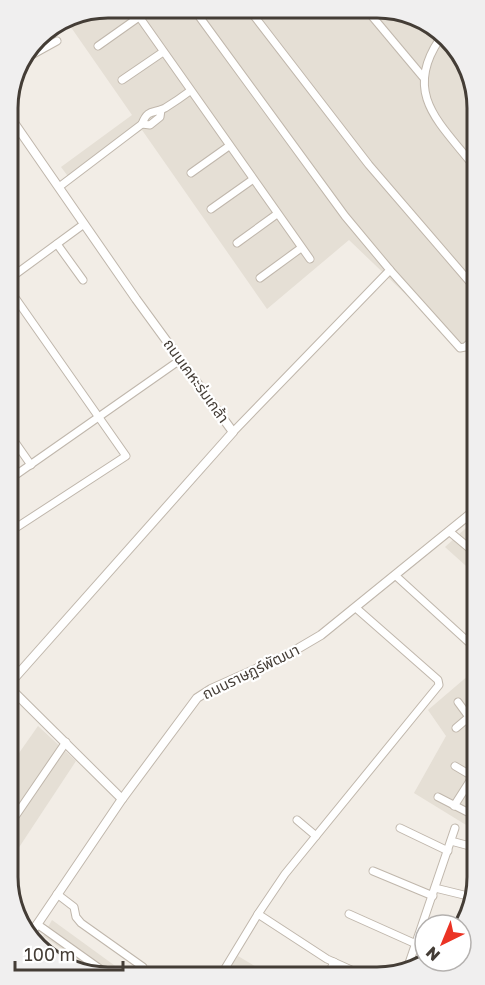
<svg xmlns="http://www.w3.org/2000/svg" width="485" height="985" font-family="'Golos Text','Noto Sans Thai',sans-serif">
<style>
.residential{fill:#e5dfd5}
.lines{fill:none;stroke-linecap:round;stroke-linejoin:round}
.minor-casing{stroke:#c0b7ac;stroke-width:9}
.tertiary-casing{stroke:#c0b7ac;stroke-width:10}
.minor{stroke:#fff;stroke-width:7}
.tertiary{stroke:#fff;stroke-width:8}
.labels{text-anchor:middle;stroke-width:4.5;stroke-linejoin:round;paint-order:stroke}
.street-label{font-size:15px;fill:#443d36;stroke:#fff}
.rim{fill:none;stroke:#443d36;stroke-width:3}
</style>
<rect width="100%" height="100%" fill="#f2ede6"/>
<!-- residential -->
<g class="residential">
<path d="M108,8L396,9L444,33L472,76L474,348L468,354L349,240L267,309L142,130L70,179L61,167L132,115L68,23Z"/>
<path d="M475,520V574L445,547Z"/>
<path d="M476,669L477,829L471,828L414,793L446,736L428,710Z"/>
<path d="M38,726L76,761L12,858V763Z"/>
<path d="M52,920L129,976H102L43,936Z"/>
<path d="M238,956L268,974L224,975Z"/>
</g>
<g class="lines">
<!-- minor casing -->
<g class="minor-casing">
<g id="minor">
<path d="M133,8L310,259"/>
<path d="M193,8L345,216L390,270L233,432"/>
<path d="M248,8L369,165L474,287"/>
<path d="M366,9L423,77"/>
<path d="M437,29C435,38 441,44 449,41"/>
<path d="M439,40C403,94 440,123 473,165"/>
<path d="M98,46L139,17"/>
<path d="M28,57L57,41"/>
<path d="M122,80L163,52"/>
<path d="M142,124L150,125L160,117L161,110"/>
<path d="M191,173L229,146"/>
<path d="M59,187L142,124C148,108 154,114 165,108C173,103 182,97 190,91"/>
<path d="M211,209L252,180"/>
<path d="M237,243L277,214"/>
<path d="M57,244L83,280"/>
<path d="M390,270L460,348L465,347L474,339"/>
<path d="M260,278L301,248"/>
<path d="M9,279L84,224"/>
<path d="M9,289L126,456L11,531"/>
<path d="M10,435L31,465"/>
<path d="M10,479L180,360"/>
<path d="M450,532L475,553"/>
<path d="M396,576L476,649"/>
<path d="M458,702L469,717"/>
<path d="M456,728L469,717L476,720"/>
<path d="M455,766L477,779"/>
<path d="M438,797L477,817"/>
<path d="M454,806L477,770"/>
<path d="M297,820L316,836"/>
<path d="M12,821L66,742"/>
<path d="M400,828L448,851"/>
<path d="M451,841L477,848"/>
<path d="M373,871L433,896"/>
<path d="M435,888L472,897"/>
<path d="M57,894L74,907L76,917L81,923L143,967"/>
<path d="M258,914L327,959L358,973"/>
<path d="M349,914L416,944"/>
<path d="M37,924L110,976"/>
<path d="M406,972L455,828"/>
<path d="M329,973L334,962"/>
<path d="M221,975L258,914L285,874L439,685L438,680L356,608"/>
</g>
</g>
<!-- tertiary casing -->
<g class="tertiary-casing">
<g id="tertiary">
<path d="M8,114L136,299L233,432L11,682"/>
<path d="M12,690L122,799"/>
<path d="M30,935L122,799L197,698L211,689L287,655L321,635L475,510"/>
</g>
</g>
<!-- minor -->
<use href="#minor" class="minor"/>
<!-- tertiary -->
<use href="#tertiary" class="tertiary"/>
</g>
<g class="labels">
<!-- street labels -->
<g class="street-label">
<text transform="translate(196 381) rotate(54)" y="5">ถนนเคหะร่มเกล้า</text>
<text transform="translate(251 672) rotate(-26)" y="5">ถนนราษฏร์พัฒนา</text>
</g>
</g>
<!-- crop -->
<path d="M0 0H485V985H0ZM108 18H377A90 90 0 0 1 467 108V877A90 90 0 0 1 377 967H108A90 90 0 0 1 18 877V108A90 90 0 0 1 108 18Z" fill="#f0efef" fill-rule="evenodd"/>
<path class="rim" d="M108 18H377A90 90 0 0 1 467 108V877A90 90 0 0 1 377 967H108A90 90 0 0 1 18 877V108A90 90 0 0 1 108 18Z"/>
<!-- north arrow -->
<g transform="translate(443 943) rotate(223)"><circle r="28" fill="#ffffff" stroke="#b4b1af" stroke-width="1.5"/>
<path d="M0-4.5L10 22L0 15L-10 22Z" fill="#eb3324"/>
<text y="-9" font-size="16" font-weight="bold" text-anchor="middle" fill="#443d36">N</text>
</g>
<!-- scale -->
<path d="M15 961v9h108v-9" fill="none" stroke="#443d36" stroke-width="3"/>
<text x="24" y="961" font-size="18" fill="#443d36" stroke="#ffffff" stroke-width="4.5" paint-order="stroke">100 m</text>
</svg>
